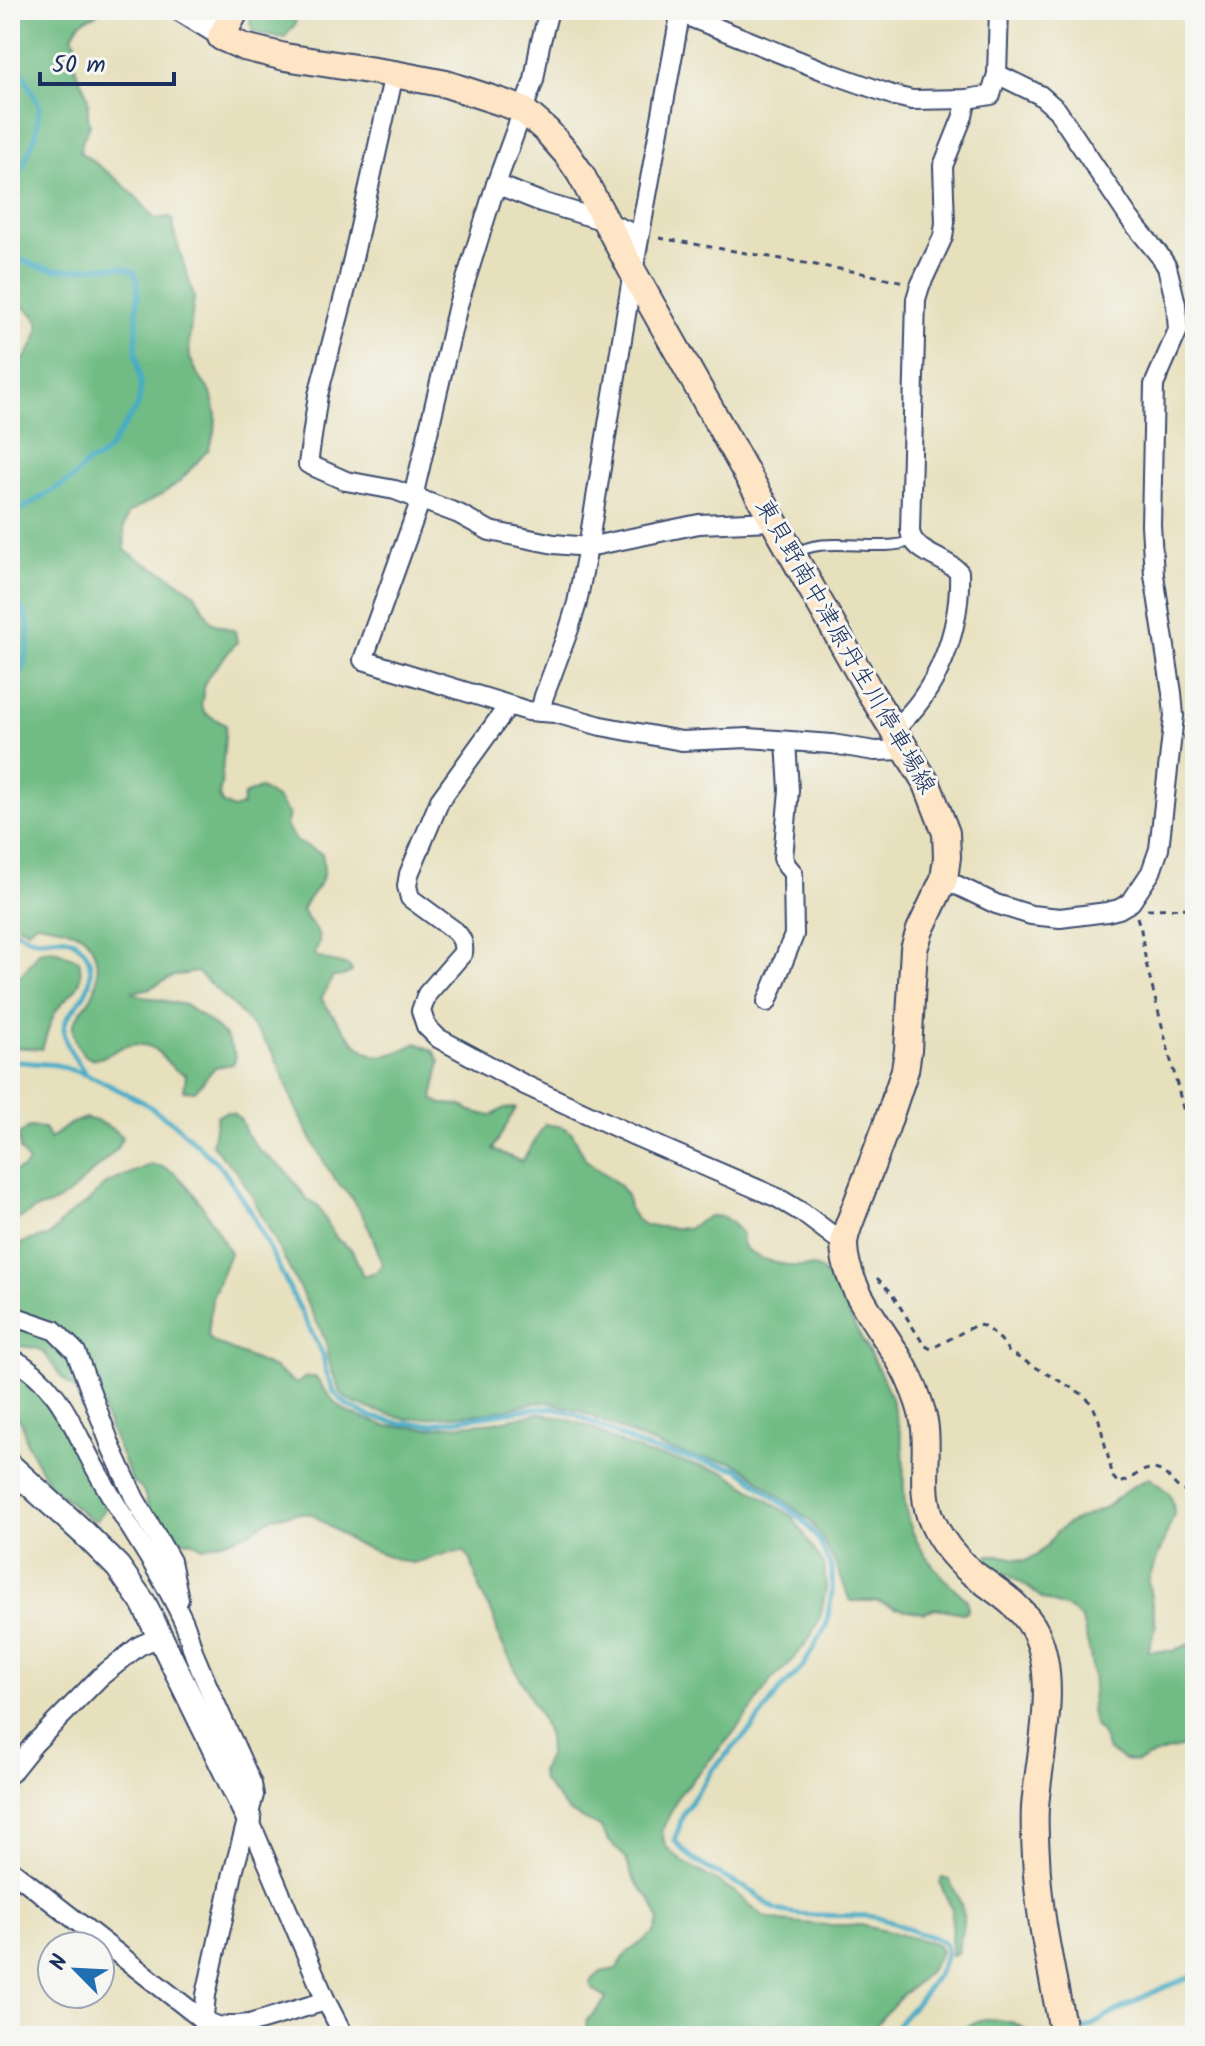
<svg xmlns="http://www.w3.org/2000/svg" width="1205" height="2046" font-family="Kalam,'Klee One',sans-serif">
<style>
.forest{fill:#70bc84;stroke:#467671;stroke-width:2}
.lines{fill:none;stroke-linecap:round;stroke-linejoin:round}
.stream{stroke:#47acc6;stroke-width:5}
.service-casing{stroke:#3a4a6c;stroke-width:13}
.minor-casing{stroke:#3a4a6c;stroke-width:22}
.tertiary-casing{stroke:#3a4a6c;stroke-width:28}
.secondary-casing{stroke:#3a4a6c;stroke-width:30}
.path{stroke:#3a4a6c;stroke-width:3;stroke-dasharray:6 6;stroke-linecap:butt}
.service{stroke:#fff;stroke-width:9}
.minor{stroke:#fff;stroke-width:18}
.tertiary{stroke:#fff;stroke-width:24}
.secondary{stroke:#fde5c5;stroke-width:26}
.labels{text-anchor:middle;stroke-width:6;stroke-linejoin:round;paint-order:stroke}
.street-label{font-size:24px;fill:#1b2f5e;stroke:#f6f6f2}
</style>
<rect width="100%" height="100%" fill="#f6f6f2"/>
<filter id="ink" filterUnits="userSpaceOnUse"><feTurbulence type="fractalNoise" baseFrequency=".0125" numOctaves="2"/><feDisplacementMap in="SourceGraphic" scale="16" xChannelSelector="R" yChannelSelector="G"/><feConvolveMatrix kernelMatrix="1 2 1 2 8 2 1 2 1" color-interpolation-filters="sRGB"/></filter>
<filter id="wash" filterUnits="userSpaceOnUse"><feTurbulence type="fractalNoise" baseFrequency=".006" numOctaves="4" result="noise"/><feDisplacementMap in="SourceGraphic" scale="32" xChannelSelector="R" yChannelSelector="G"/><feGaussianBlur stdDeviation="1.8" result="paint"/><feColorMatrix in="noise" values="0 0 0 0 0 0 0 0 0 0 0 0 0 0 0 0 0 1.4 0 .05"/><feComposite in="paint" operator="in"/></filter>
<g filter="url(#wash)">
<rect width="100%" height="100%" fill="#e7e0bd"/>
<!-- forest -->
<g class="forest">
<path d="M10,10H101C88,24 84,11 72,36C83,51 72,54 75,67C78,78 86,88 88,99C89,108 86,116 90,125L83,139L80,152C108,172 134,190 154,219L170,217L173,221L174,233L194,297L189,341L190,358L198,375L211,393L216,414L215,432L208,450L179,482L161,495L128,513L124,527L125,550L143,562L167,574L194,593L212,623L235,631L237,642L210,674L205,682L201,706L206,714L226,725L221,785L219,796L222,803L233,809L242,806L244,795L260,788L276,798L289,815L286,826L297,842L322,854C329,887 313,885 302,910C312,930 327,931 314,955C326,962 338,962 350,967L352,972L343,976L333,977L321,999C334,1015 355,1051 374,1055C388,1058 405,1049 417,1043L434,1051L440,1061L433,1099L442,1104L460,1105L471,1111L491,1116L503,1109L516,1108L493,1149L522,1162L545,1124L563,1127L572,1133L586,1160L618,1184L627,1195L629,1208L636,1219L646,1226L687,1229L709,1216L723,1217L731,1222L742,1234C736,1256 776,1263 792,1266C802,1267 814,1264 822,1271C837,1285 847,1311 856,1329C871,1356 888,1383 895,1413C898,1424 902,1437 903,1449C905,1473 901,1499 909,1522C919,1555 943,1578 967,1600L968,1611L963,1613L935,1608L924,1613L895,1608L877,1601H850L837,1567L821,1537L810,1521L743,1467L731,1462L695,1457L669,1450L639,1438L581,1411L549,1402L535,1403L489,1413L423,1418L408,1419L376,1411L356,1404L347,1399L339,1390L328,1359L326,1340L250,1192L237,1172L212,1145L217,1116L226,1112L233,1113L241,1120L246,1133L259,1150L286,1171L307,1199L318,1207L337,1239L352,1250L363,1276L376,1272L382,1265C377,1244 364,1215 352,1198C345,1190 337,1183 332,1175C318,1152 305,1128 294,1104C286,1087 283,1069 273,1053C252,1022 225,997 197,972L174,976L150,988L133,992L141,996L185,1005L211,1023L226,1037L236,1057L233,1064L215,1067L195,1091H184L186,1075C180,1072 174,1070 170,1065C162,1056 155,1045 141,1045C136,1044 128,1045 123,1047C110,1052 97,1066 83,1054C78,1048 72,1033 73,1026C76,1015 88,1005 93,994C101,976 99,944 78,933C70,929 46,924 36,923L28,930L10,921V373C20,365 25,359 31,349C44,325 41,315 16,303L10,306Z"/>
<path d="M252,10H297L295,24L284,38L254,32L250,23Z"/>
<path d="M52,949L79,960C86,993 70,989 56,1011C49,1023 46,1037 42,1049L10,1047V982L23,973L39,952Z"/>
<path d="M85,1118C100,1121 111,1126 122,1137L118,1148L68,1195L50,1205L36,1209L10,1224V1173L24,1168L28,1162L20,1150L19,1135L29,1127L44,1128L50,1139L70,1124Z"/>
<path d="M150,1165C153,1165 161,1166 163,1167C189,1175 216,1230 230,1253L212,1298L208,1336L213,1342L274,1368L296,1384L306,1377H315L336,1404L349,1413L385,1426L428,1428L495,1422L540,1413L566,1419L593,1428L612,1439L645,1453L725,1472L793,1517L824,1565L826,1588L820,1618L808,1641L791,1662L772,1679L755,1705L730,1737L678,1796L662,1831L665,1846L683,1862L732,1890L765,1917L781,1921L826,1925H861L930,1942L938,1946L941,1952C928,1976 920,1979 902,1996C889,2008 878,2023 867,2036H588L586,2021L600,2007L606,1998L593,1989L590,1982L601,1972L616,1969L627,1953L654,1933L659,1919L650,1899L635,1882L625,1857L609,1841L600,1827L569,1812L542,1780L541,1771L549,1753L548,1737L541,1718L500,1640L493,1615L481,1593L471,1560L465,1552L449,1553L413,1563L402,1561L354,1543L311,1514L296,1513L273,1517L251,1531L225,1541L203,1547L192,1541L167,1539C161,1530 153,1520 149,1509C143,1494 148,1490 132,1481L104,1415L98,1379L81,1348L10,1309V1250C22,1242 33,1237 48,1237L71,1213L87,1203L105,1184Z"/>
<path d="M10,1319L62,1342L92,1413L84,1412L76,1390L62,1378L43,1351L36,1348L10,1345Z"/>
<path d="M10,1373L20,1378L37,1394L53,1412L101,1491L105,1509L97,1520L90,1519L50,1486L27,1444L22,1423L10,1407Z"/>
<path d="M1149,1478L1169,1493L1173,1503L1174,1515L1148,1581L1156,1627L1148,1651H1173L1195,1642V1745L1165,1751L1137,1762L1124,1760L1108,1750L1102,1735L1094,1723L1091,1711L1094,1682L1090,1654L1082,1620L1070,1609L1043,1599L1026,1586L987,1562L989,1555H998L1025,1561L1036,1556L1047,1546L1056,1533L1067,1524L1106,1507L1130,1488Z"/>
<path d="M942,1878L949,1880C968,1912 965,1918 957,1953L951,1955L952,1909L940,1884Z"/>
<path d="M982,2020C998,2020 1015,2019 1026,2031V2036H947Z"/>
</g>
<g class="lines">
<!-- stream -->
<g class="stream">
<path d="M10,48L39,105L36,135L10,196"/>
<path d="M10,254C27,264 45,270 65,270C87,270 113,261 134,272L137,279L138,288L136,351L141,386L138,406L108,450L98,459L88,462L72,479L17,512L10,520"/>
<path d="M10,597C17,603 23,609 26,617C34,637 23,677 10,692"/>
<path d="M10,927C18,932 28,939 38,939C51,940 61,933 74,941C83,947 89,954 90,965C95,1000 62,1011 64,1031C65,1047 78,1062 86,1075"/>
<path d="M10,1061L57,1065L95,1078L143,1102L175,1124L222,1168L250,1210L323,1355L326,1372L334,1392L348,1406L372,1417L399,1423L431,1424L530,1409L553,1408L575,1414L641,1446L665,1453L739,1469L802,1519L818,1539L832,1569V1593L826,1626L802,1668L781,1689L751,1729L713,1769L683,1814L675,1841C698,1869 726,1876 756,1894C762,1898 768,1906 775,1909C795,1917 843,1915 866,1916C883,1917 902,1927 918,1933C926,1935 941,1938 945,1946C954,1965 899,2023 886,2036"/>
<path d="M1073,2036C1112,2014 1152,1989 1195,1976"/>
</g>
</g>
</g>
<g filter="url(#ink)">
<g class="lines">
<!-- service casing -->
<g class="service-casing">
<path id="service" d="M794,555C820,533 879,554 911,541"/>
</g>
<!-- minor casing -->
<g class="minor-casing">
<g id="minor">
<path d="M177,10L221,37"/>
<path d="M214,10L221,37"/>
<path d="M672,10L827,72L895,96L912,100L967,99L991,95L997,74L999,10"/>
<path d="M394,74L348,281L318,395L308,464L346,481L395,490L459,514L490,531L554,544L588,547L699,524L774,521"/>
<path d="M496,184L541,202L605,221L639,236"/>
<path d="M413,497L458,305L496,184L534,80L540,45L549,10"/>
<path d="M421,499L363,660L528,711L555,713L601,726L682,741L748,738L832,744L875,751L905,750"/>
<path d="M508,706L440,800L409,874L407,886L410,898L455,931C462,938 464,943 463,953L427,994L421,1011L426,1026L438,1038L525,1085L635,1136L778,1198L803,1213L844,1244"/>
<path d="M540,712L544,696L569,629L577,603L588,547L633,272L681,10"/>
<path d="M893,730C938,692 961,630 959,572C944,557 913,553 910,531L916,299L920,286L943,237L945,223L943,166L963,116L967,99"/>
<path d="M944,879L996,904L1031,915L1060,918L1107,912L1119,909L1131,902L1151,872L1159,849L1174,716L1172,693L1154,575L1151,525L1154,385L1178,330L1176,304L1171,283L1167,267L1160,256L1130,219L1057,110L1040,95L997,74"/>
<path d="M767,1002L794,935L793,873L787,866L783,858L789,790L786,741"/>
<path d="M10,1315L54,1330L76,1352L112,1449L135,1499L171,1561L179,1599"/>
<path d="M10,1357C65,1387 73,1432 103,1482C129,1528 161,1572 183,1620C189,1633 191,1648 197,1661C214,1702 234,1743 252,1784L254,1795L233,1873L206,1995L202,2036"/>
<path d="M10,1774L34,1744L100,1677L139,1646L161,1636"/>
<path d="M249,1819L326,2001L344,2036"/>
<path d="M10,1869L204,2021L221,2027L249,2024L326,2001"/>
</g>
</g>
<!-- tertiary casing -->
<g class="tertiary-casing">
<path id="tertiary" d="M10,1466L84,1533L118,1567L144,1604L249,1819"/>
</g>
<!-- secondary casing -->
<g class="secondary-casing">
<path id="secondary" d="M236,10L221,37L244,47L285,57L394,74L446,84L510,105L524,111L546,130L567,154L580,173L633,272L870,692L927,784L946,833L947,857L944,879L920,930L914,949L908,1050L905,1070L886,1127L848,1227C846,1233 844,1239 844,1245C845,1294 892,1337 910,1380C916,1393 921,1407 924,1421C930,1454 918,1491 933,1523C941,1541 955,1558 970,1571C992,1589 1023,1605 1036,1633C1059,1682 1039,1755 1035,1807C1034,1823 1035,1840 1036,1856C1038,1917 1053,1976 1064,2036"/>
</g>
<!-- path -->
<g class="path">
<path d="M659,238L857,272L904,282"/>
<path d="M1147,909L1195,908"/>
<path d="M1137,917L1141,930L1146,963L1195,1155"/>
<path d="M877,1278L892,1294L924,1345L931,1349L976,1325L984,1326L1001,1340L1009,1352L1084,1395L1093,1406L1099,1420L1113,1477L1118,1483C1130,1482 1140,1468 1153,1469C1171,1470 1175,1496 1195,1493"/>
</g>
<!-- service -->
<use href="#service" class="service"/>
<!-- minor -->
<use href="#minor" class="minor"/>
<!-- tertiary -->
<use href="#tertiary" class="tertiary"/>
<!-- secondary -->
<use href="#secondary" class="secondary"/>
</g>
</g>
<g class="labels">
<!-- street labels -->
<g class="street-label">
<text transform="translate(846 646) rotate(60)" y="8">東貝野南中津原丹生川停車場線</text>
</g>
</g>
<!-- margin -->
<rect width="1205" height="2046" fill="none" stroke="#f6f6f2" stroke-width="40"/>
<!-- north arrow -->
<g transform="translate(76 1970) rotate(294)"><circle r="38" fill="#f6f6f2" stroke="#9ea6b7" stroke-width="2"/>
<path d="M0-6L14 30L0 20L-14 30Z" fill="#1f6fb2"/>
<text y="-12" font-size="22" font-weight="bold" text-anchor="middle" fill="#1b2f5e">N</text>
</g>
<!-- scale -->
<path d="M40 72v12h134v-12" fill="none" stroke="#1b2f5e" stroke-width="4"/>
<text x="52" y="72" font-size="24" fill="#1b2f5e" stroke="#f6f6f2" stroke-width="6" paint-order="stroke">50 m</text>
</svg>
